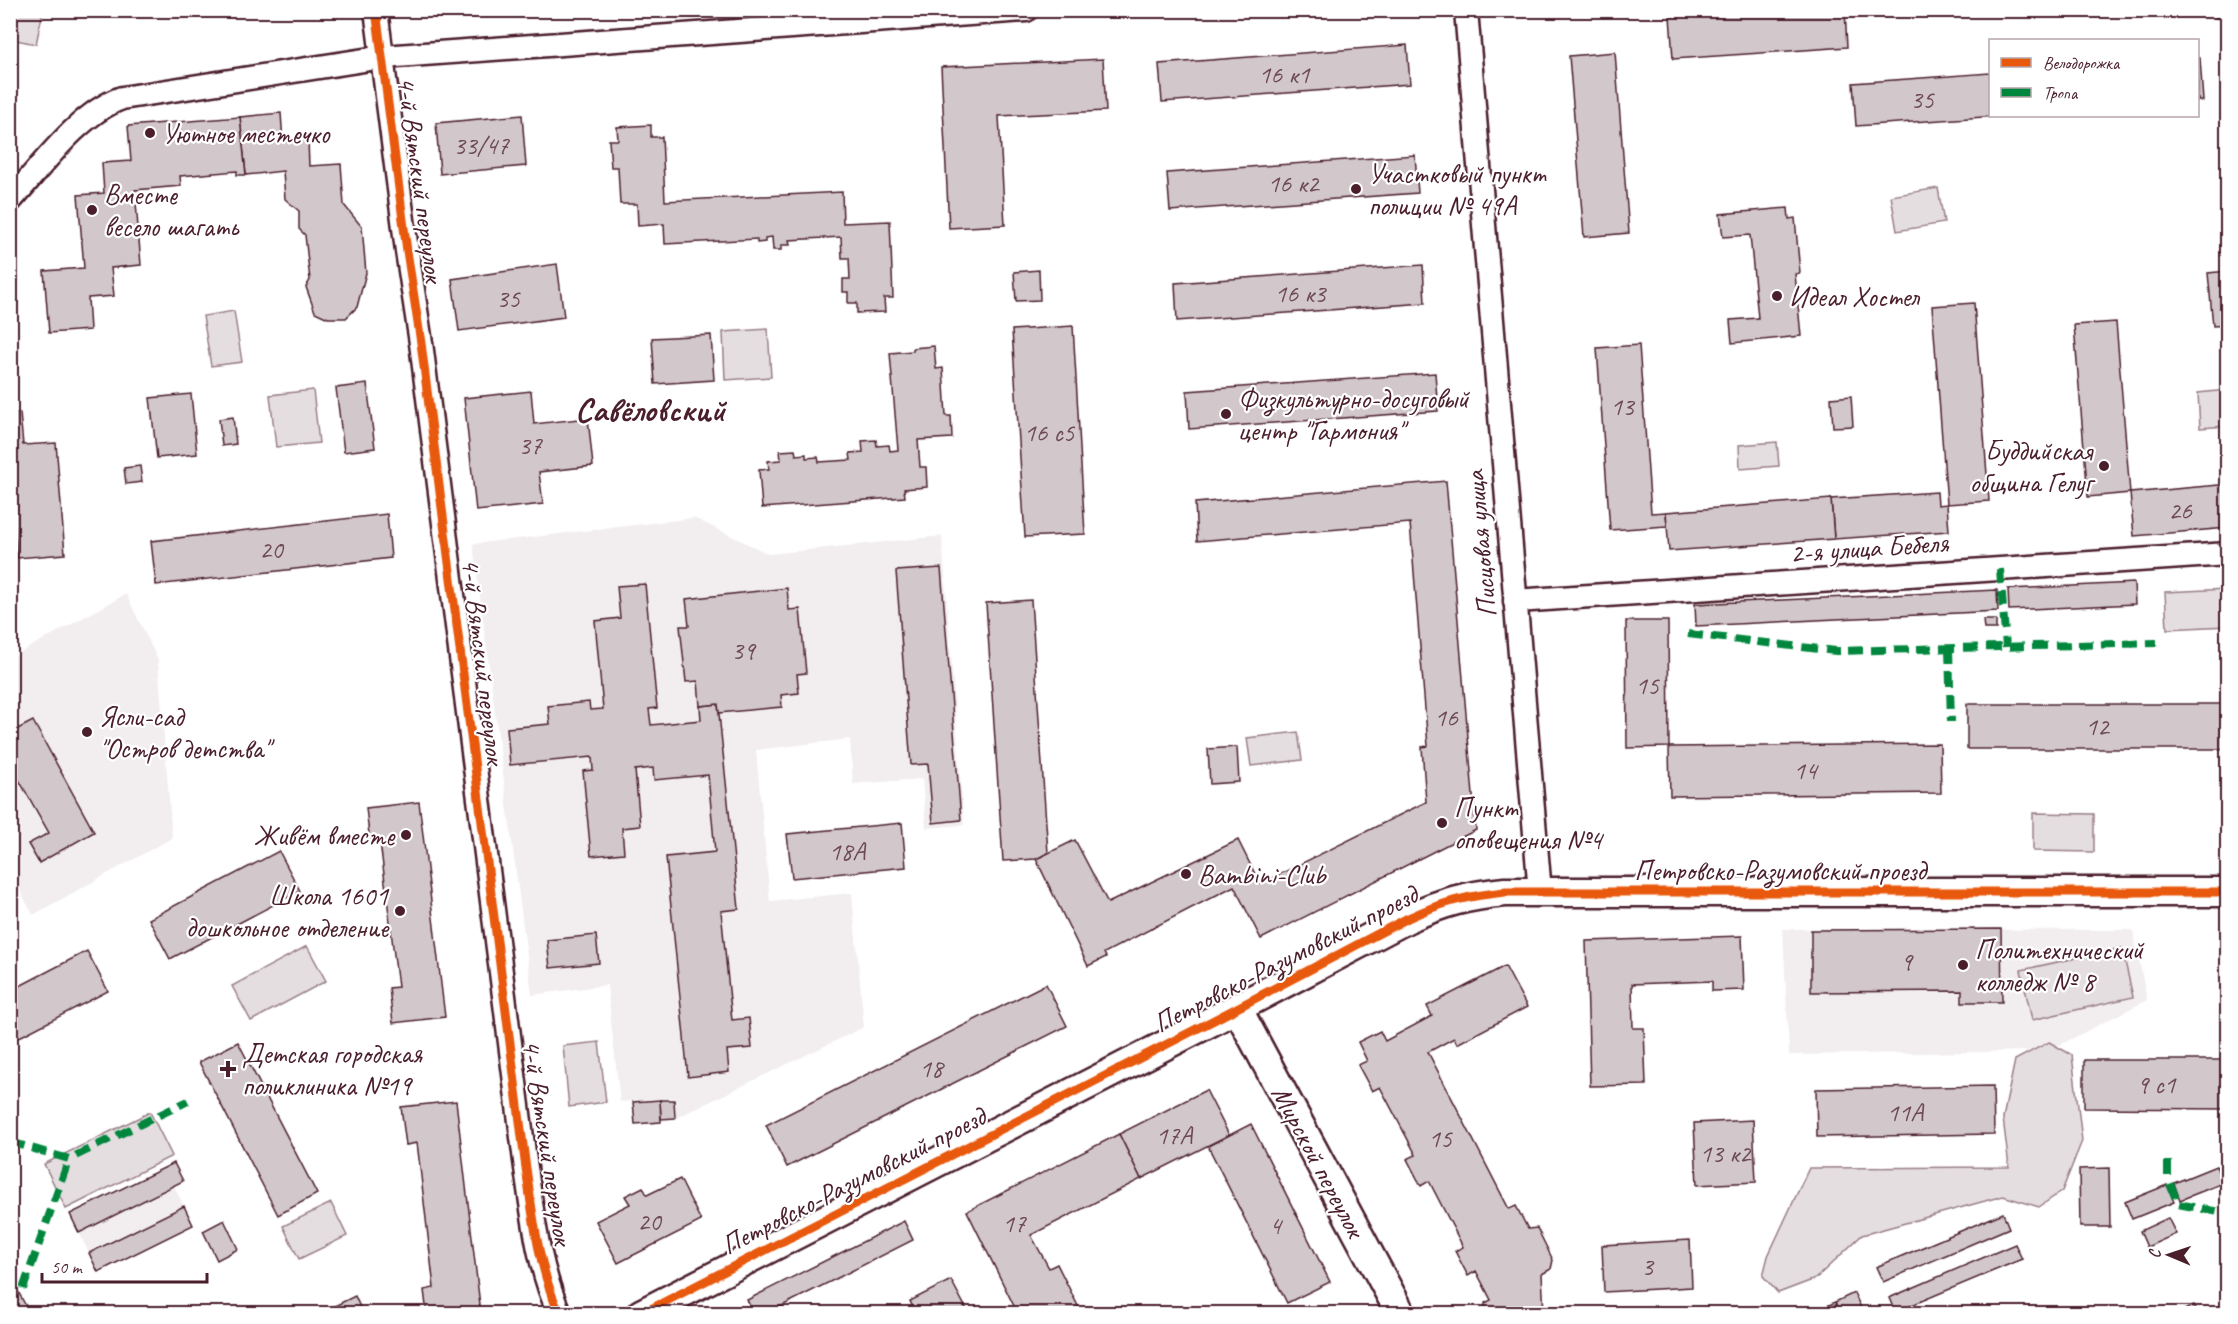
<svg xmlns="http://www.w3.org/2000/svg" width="2238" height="1324" font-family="Caveat,sans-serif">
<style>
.built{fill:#f2eeef}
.green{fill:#e5dee0;stroke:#987e86;stroke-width:1.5}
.building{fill:#d2c7cb;stroke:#4a1f2b;stroke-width:1.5}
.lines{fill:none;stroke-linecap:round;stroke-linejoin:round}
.minor-casing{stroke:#4a1f2b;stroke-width:27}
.tertiary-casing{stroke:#4a1f2b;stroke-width:33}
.minor{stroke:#fff;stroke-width:22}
.tertiary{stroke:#fff;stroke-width:28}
.quiet{stroke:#00873e;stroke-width:8;stroke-dasharray:15 8;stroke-linecap:butt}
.cycleway-casing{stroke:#fff;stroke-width:13}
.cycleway{stroke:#e8590c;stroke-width:9}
.poi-dot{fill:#4a1f2b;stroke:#fff;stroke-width:2}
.labels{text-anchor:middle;stroke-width:4.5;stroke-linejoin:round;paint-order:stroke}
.number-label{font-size:26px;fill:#6c4953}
.poi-label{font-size:28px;fill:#4a1f2b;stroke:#fff;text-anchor:start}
.street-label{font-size:28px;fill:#4a1f2b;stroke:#fff}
.district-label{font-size:34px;font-weight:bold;fill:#4a1f2b;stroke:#fff}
</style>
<rect width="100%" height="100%" fill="#fff"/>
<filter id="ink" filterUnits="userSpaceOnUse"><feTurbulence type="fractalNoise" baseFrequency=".0167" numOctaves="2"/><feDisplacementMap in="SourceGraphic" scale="12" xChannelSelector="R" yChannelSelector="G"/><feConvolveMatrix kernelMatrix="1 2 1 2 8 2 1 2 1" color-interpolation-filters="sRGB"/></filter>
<g filter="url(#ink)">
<!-- built -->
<g class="built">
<path d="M694,518L769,554L942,536L964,825L926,828L922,779L853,784L850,739L756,750L770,901L852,893L864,1027L676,1118L675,1098L620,1102L607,985L532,995L473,544Z"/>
<path d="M126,594L158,660L172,838L33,915L11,873L10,658Z"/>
<path d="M1783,929L2133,930L2147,1000L2048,1051L1789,1055Z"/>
<path d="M174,1163L183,1181L174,1186L193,1225L98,1272L70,1214Z"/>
</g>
<!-- green -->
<g class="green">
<path d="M11,10L43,11L36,44L11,39Z"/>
<path d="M1938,188L1944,223L1897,231L1891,196Z"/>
<path d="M234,311L242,362L211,366L203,316Z"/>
<path d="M768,329L771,377L725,380L723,332Z"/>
<path d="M313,390L319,443L276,447L270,395Z"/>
<path d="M2227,390V426L2200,428L2198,393Z"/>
<path d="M1777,442L1779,466L1740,469L1739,445Z"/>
<path d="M2227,589V626L2167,629L2165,592Z"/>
<path d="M1298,732L1302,760L1251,766L1247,738Z"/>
<path d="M2033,813L2094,814V852L2033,851Z"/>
<path d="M307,946L326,981L251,1021L232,986Z"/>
<path d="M2122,948L2133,997L2032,1020L2021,970Z"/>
<path d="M599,1042L606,1102L569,1107L563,1046Z"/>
<path d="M2049,1042L2072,1055L2082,1141L2062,1191L2039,1207L2003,1196L1862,1235L1815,1279L1778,1293L1763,1276L1768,1256L1809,1168L2009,1167L2003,1118L2015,1060Z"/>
<path d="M150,1112L172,1156L66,1209L44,1164Z"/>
<path d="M331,1203L347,1236L299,1259L283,1226Z"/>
</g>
<!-- building -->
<g class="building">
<path d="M440,10H482V14L441,17Z"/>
<path d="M1746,10H1845L1847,47L1673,59L1670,16Z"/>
<path d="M2215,10H2228V17L2216,18Z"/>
<path d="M1407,45L1410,84L1162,102L1159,64Z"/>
<path d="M1615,52L1629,233L1584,237L1569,56Z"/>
<path d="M2198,58H2200L2203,101H2198Z"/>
<path d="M1103,59L1106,111L999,116L1005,225L949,228L941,67Z"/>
<path d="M1990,73V116H1998L1856,126L1853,83Z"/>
<path d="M281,113L283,142L308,140L309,166L341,164L344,205L362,227L366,273L357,307L346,318H328L315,312L306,287L310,280L305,235L299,229V211L285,199L283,171L246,175L240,117Z"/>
<path d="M522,115L526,166L440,174L436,123Z"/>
<path d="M240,117L246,175H237V171L180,176L181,186L135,190L141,265L111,268L114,296L88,298L90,330L49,333L44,271L84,268L78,195L104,193L102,163L131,161L128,126Z"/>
<path d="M651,125V137H662L665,201L842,192L843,223L890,221L893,298H884L885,312L857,313V303H848V292H843V279H850L849,258H842L841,237L789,240L790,245H781V250H773L772,237L765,238V242L757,243V239L665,244L664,224L638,226L637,204H620L618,167H611L609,140H618L617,127Z"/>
<path d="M1415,155L1418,193L1170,211L1167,173Z"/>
<path d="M1788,208L1789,219L1795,218L1800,273L1795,274L1801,336L1732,343L1730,320L1758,318L1750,235L1723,237L1720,214Z"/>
<path d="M557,264L564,317L459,331L452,279Z"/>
<path d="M1423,265L1425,303L1177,321L1175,283Z"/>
<path d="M1039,270L1040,300L1016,301L1014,272Z"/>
<path d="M2228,271V325L2213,326L2208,273Z"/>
<path d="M1974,303L1989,501L1947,504L1932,306Z"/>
<path d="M2116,322L2130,493L2088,497L2074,325Z"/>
<path d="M1073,326L1085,534L1025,537L1012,330Z"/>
<path d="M711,335L714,380L655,384L652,338Z"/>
<path d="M1639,345L1651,513L1666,512L1667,526L1610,530L1597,348Z"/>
<path d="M934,346L936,369L943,368L946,416H951L952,438L918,440L920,467H926L927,487L904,489L905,497L762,508L759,470L769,469L768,461L781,460L780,451L795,450L796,455L806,454V458L818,457L819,462L851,460L850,453L863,452L862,441L876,440L877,446L889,445L890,451L898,450L890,353L913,351V348Z"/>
<path d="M1435,373L1438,411L1189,429L1187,391Z"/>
<path d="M367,384L375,448L344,452L336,388Z"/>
<path d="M531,391L534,424L588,418L593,466L539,472L543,504L476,511L464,398Z"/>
<path d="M191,394L197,454L157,458L150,398Z"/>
<path d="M1851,396L1853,426L1833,427L1831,398Z"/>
<path d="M20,413L23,445L56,443L65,554L17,558L10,470V414Z"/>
<path d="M233,417L236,444L222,446L219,419Z"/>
<path d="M140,466L142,482L126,484L124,468Z"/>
<path d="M1446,481L1476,830L1261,939L1234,886L1104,953L1106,957L1088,966L1036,859L1075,840L1108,903L1238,840L1260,884L1426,802L1422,747L1428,746L1410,523L1197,541L1195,503Z"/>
<path d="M2219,485H2228V528L2134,536L2130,493Z"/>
<path d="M1937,492L1938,505L1947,504L1949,531L1834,539L1831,499Z"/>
<path d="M1831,499L1834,539L1669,551L1666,512Z"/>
<path d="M387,514L391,558L156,585L151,541Z"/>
<path d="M941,568L961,820L933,823L928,764L911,765L896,571Z"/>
<path d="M2134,583L2135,604L2009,610L2008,589Z"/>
<path d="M645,584L657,708L649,709L651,725L701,720L700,706L718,704L739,909L721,911L732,1020L749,1018L752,1048L727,1050L729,1072L688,1077L666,857L715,852L708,775L654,780L653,768L635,770L640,826L622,828L624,853L591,856L583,771L593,770L592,757L510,765L507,728L550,724L548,706L589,702L590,710L603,709L595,621L620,618L617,586Z"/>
<path d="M787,588L789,610L800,609L806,673L797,674L799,693L781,695L782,707L719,713L718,704L700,706L698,681L686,682L680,626H689L686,599Z"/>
<path d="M1997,590L1998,611L1696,626L1695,604Z"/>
<path d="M1031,600L1048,853L1036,859L1003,861L986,603Z"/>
<path d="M1983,620H1996V629H1984Z"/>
<path d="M1626,621H1668L1669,747L1627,748Z"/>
<rect x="1967" y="704" width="261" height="45"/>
<path d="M33,721L94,832L39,863L28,844L49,833L10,764V733Z"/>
<path d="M1940,744L1941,793L1670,796L1669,747Z"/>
<path d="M1237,747L1239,782L1210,784L1208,749Z"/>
<path d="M419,802L445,1017L393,1023L389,988L398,987L380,842L370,843L366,808Z"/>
<path d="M902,823L906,867L792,878L787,834Z"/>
<path d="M279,851L300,891L170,959L149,919Z"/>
<path d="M2001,929L2002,1002H1962V991L1811,992V930Z"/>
<path d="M596,935L599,963L550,968L547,940Z"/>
<path d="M1742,936L1744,990L1712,991V981L1632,984L1633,1028H1644L1646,1085L1590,1086L1586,941Z"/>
<path d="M87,951L108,991L10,1042V991Z"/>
<path d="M1505,966L1527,1007L1457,1044L1454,1038L1428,1052L1509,1209L1516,1206L1528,1229L1537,1228L1553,1260L1551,1269L1542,1274L1544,1314H1490L1485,1307V1303L1491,1300L1476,1271L1468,1276L1455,1251L1463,1247L1429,1181L1421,1186L1407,1159L1416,1155L1380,1087L1372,1091L1358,1065L1367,1061L1358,1042L1380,1031L1385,1041L1432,1016L1427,1006Z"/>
<path d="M1046,984L1067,1026L787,1167L766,1125Z"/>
<path d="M238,1042L317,1194L278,1215L199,1062Z"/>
<path d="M2084,1060H2228V1109L2084,1108Z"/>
<path d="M1993,1086L1994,1134L1817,1137L1816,1089Z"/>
<path d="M1206,1090L1229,1135L1141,1179L1119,1134Z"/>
<path d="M660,1100H674L675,1118L661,1119Z"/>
<path d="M660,1100L661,1122L635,1124L633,1102Z"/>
<path d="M456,1101L481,1314H427L424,1290L434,1288L419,1159L417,1143L406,1145L401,1107Z"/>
<path d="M1753,1120L1756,1182L1697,1185L1694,1123Z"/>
<path d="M1251,1124L1330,1282L1287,1303L1208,1146Z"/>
<path d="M1119,1134L1141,1179L1031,1235L1049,1268L1057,1264L1082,1314H1018L967,1211Z"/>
<path d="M174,1163L183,1181L79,1233L70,1214Z"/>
<path d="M2216,1166L2223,1183L2180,1200L2174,1183Z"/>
<path d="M2109,1168L2110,1227H2080L2079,1169Z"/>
<path d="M680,1179L701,1221L618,1263L596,1221L630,1204L625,1196L643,1187L647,1195Z"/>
<path d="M2167,1185L2174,1202L2132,1219L2125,1202Z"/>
<path d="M184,1206L193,1225L98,1272L89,1253Z"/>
<path d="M2003,1213L2009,1228L1883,1282L1876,1267Z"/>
<path d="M2168,1218L2176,1234L2147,1247L2140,1231Z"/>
<path d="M224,1220L238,1249L217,1260L203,1231Z"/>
<path d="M904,1221L913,1240L766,1314H754L747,1300Z"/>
<path d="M1690,1240L1692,1287L1604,1292L1602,1245Z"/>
<path d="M2015,1244L2022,1259L1895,1312L1889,1298Z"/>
<path d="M10,1276L30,1314H10Z"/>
<path d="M951,1280L969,1314H916L910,1301Z"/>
<path d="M1854,1293L1864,1314H1840L1835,1302Z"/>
<path d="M355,1296L363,1314H318Z"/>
<path d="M1835,1302L1840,1314H1811Z"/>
<path d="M2194,1305L2199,1314H2177Z"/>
</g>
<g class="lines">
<!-- minor casing -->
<g class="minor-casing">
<g id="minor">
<path d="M376,10L407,251L421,343L525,1161C532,1208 538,1270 560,1314"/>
<path d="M1466,10L1540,893"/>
<path d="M10,201C41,167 79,113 122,98L383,57L1026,10"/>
<path d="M1515,601L2228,554"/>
</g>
</g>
<!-- tertiary casing -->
<g class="tertiary-casing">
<g id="tertiary">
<path d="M1237,1008L1401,1314"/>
<path d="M641,1314L1214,1020L1408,918C1443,902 1466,896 1505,892H2228"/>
</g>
</g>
<!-- minor -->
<use href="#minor" class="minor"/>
<!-- tertiary -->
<use href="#tertiary" class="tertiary"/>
<!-- quiet -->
<g class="quiet">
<path d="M2000,569L2006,647"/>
<path d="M1688,634L1836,651L2157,643"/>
<path d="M1949,648L1951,722"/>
<path d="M10,1142L69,1159L188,1101"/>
<path d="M2168,1161V1178L2178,1204L2219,1212"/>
<path d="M23,1289L69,1159"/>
</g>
<!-- cycleway casing -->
<g class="cycleway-casing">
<g id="cycleway">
<path d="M376,10L407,251L421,343L525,1161C532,1208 538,1270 560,1314"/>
<path d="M641,1314L1214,1020L1408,918C1443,902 1466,896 1505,892H2228"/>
</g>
</g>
<!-- cycleway -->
<use href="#cycleway" class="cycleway"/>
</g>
</g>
<!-- markers -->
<g class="poi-dot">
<circle cx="150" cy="133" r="6"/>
<circle cx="1356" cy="189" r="6"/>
<circle cx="92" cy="210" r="6"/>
<circle cx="1777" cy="296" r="6"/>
<circle cx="1226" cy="414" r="6"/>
<circle cx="2104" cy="466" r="6"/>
<circle cx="87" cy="732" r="6"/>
<circle cx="1442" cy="823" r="6"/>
<circle cx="406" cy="835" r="6"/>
<circle cx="1186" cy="874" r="6"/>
<circle cx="400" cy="911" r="6"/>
<circle cx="1963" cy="965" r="6"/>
<path d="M225 1060h6v6h6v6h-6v6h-6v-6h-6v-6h6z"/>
</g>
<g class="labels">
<!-- number labels -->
<g class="number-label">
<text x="1284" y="83">16 к1</text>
<text x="1922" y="108">35</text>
<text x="481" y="154">33/47</text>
<text x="1293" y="192">16 к2</text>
<text x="1300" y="302">16 к3</text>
<text x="508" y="307">35</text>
<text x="1622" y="415">13</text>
<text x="1049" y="441">16 с5</text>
<text x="530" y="454">37</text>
<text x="2180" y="519">26</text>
<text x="271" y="558">20</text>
<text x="743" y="659">39</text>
<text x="1647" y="694">15</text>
<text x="1446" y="726">16</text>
<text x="2097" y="735">12</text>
<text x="1805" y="779">14</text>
<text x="847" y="860">18А</text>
<text x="1906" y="970">9</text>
<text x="931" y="1077">18</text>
<text x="2156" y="1093">9 с1</text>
<text x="1905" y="1121">11А</text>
<text x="1174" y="1144">17А</text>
<text x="1440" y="1147">15</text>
<text x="1725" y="1162">13 к2</text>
<text x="649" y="1230">20</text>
<text x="1014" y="1232">17</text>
<text x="1275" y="1234">4</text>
<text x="1647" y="1275">3</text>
</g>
<!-- poi labels -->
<g class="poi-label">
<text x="162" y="143">Уютное местечко</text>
<text x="1368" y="183">Участковый пункт<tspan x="1368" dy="32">полиции № 49А</tspan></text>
<text x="104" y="204">Вместе<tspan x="104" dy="32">весело шагать</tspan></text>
<text x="1789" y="306">Идеал Хостел</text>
<text x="1238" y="408">Физкультурно-досуговый<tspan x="1238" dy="32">центр "Гармония"</tspan></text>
<text x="2092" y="460" text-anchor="end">Буддийская<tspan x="2092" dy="32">община Гелуг</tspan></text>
<text x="99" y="726">Ясли-сад<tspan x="99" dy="32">"Остров детства"</tspan></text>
<text x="1454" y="817">Пункт<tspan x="1454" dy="32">оповещения №4</tspan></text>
<text x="394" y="845" text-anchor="end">Живём вместе</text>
<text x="1198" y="884">Bambini-Club</text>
<text x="388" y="905" text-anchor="end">Школа 1601<tspan x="388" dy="32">дошкольное отделение</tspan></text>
<text x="1975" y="959">Политехнический<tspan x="1975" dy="32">колледж № 8</tspan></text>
<text x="242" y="1063">Детская городская<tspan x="242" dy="32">поликлиника №19</tspan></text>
</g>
<!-- street labels -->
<g class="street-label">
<text transform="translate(421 179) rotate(82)" y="10">4-й Вятский переулок</text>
<text transform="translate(1480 544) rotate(-95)" y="10">Писцовая улица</text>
<text transform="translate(1869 547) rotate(-4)" y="10">2-я улица Бебеля</text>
<text transform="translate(484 661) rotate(83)" y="10">4-й Вятский переулок</text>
<text x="1780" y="880">Петровско-Разумовский проезд</text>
<text transform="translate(1285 958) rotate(-27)" y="10">Петровско-Разумовский проезд</text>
<text transform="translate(548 1142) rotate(81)" y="10">4-й Вятский переулок</text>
<text transform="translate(1319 1161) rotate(62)" y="10">Мирской переулок</text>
<text transform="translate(853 1180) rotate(-27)" y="10">Петровско-Разумовский проезд</text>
</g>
<!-- district labels -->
<g class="district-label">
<text x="650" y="421">Савёловский</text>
</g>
</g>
<!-- margin -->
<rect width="2238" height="1324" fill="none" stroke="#fff" stroke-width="36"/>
<rect x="18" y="18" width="2202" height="1288" fill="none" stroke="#4a1f2b" stroke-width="2" filter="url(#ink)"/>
<!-- legend -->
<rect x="1989" y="39" width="210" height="78" fill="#ffffff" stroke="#b7a5aa" stroke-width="1.5"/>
<rect x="2001" y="58" width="30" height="9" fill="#e8590c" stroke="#b7a5aa" stroke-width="1.5"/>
<text x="2043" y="69" font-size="18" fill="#4a1f2b">Велодорожка</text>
<rect x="2001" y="88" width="30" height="9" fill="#00873e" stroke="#b7a5aa" stroke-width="1.5"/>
<text x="2043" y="99" font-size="18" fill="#4a1f2b">Тропа</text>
<!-- north arrow -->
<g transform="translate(2169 1255) rotate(272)" stroke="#ffffff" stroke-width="4.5" paint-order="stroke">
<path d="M0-4.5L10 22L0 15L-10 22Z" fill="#4a1f2b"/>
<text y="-9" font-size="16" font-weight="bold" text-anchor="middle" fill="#4a1f2b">С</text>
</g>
<!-- scale -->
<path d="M42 1273v9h165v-9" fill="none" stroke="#4a1f2b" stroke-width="3"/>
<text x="51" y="1273" font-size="18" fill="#4a1f2b" stroke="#ffffff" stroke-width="4.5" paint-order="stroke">50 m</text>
</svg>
